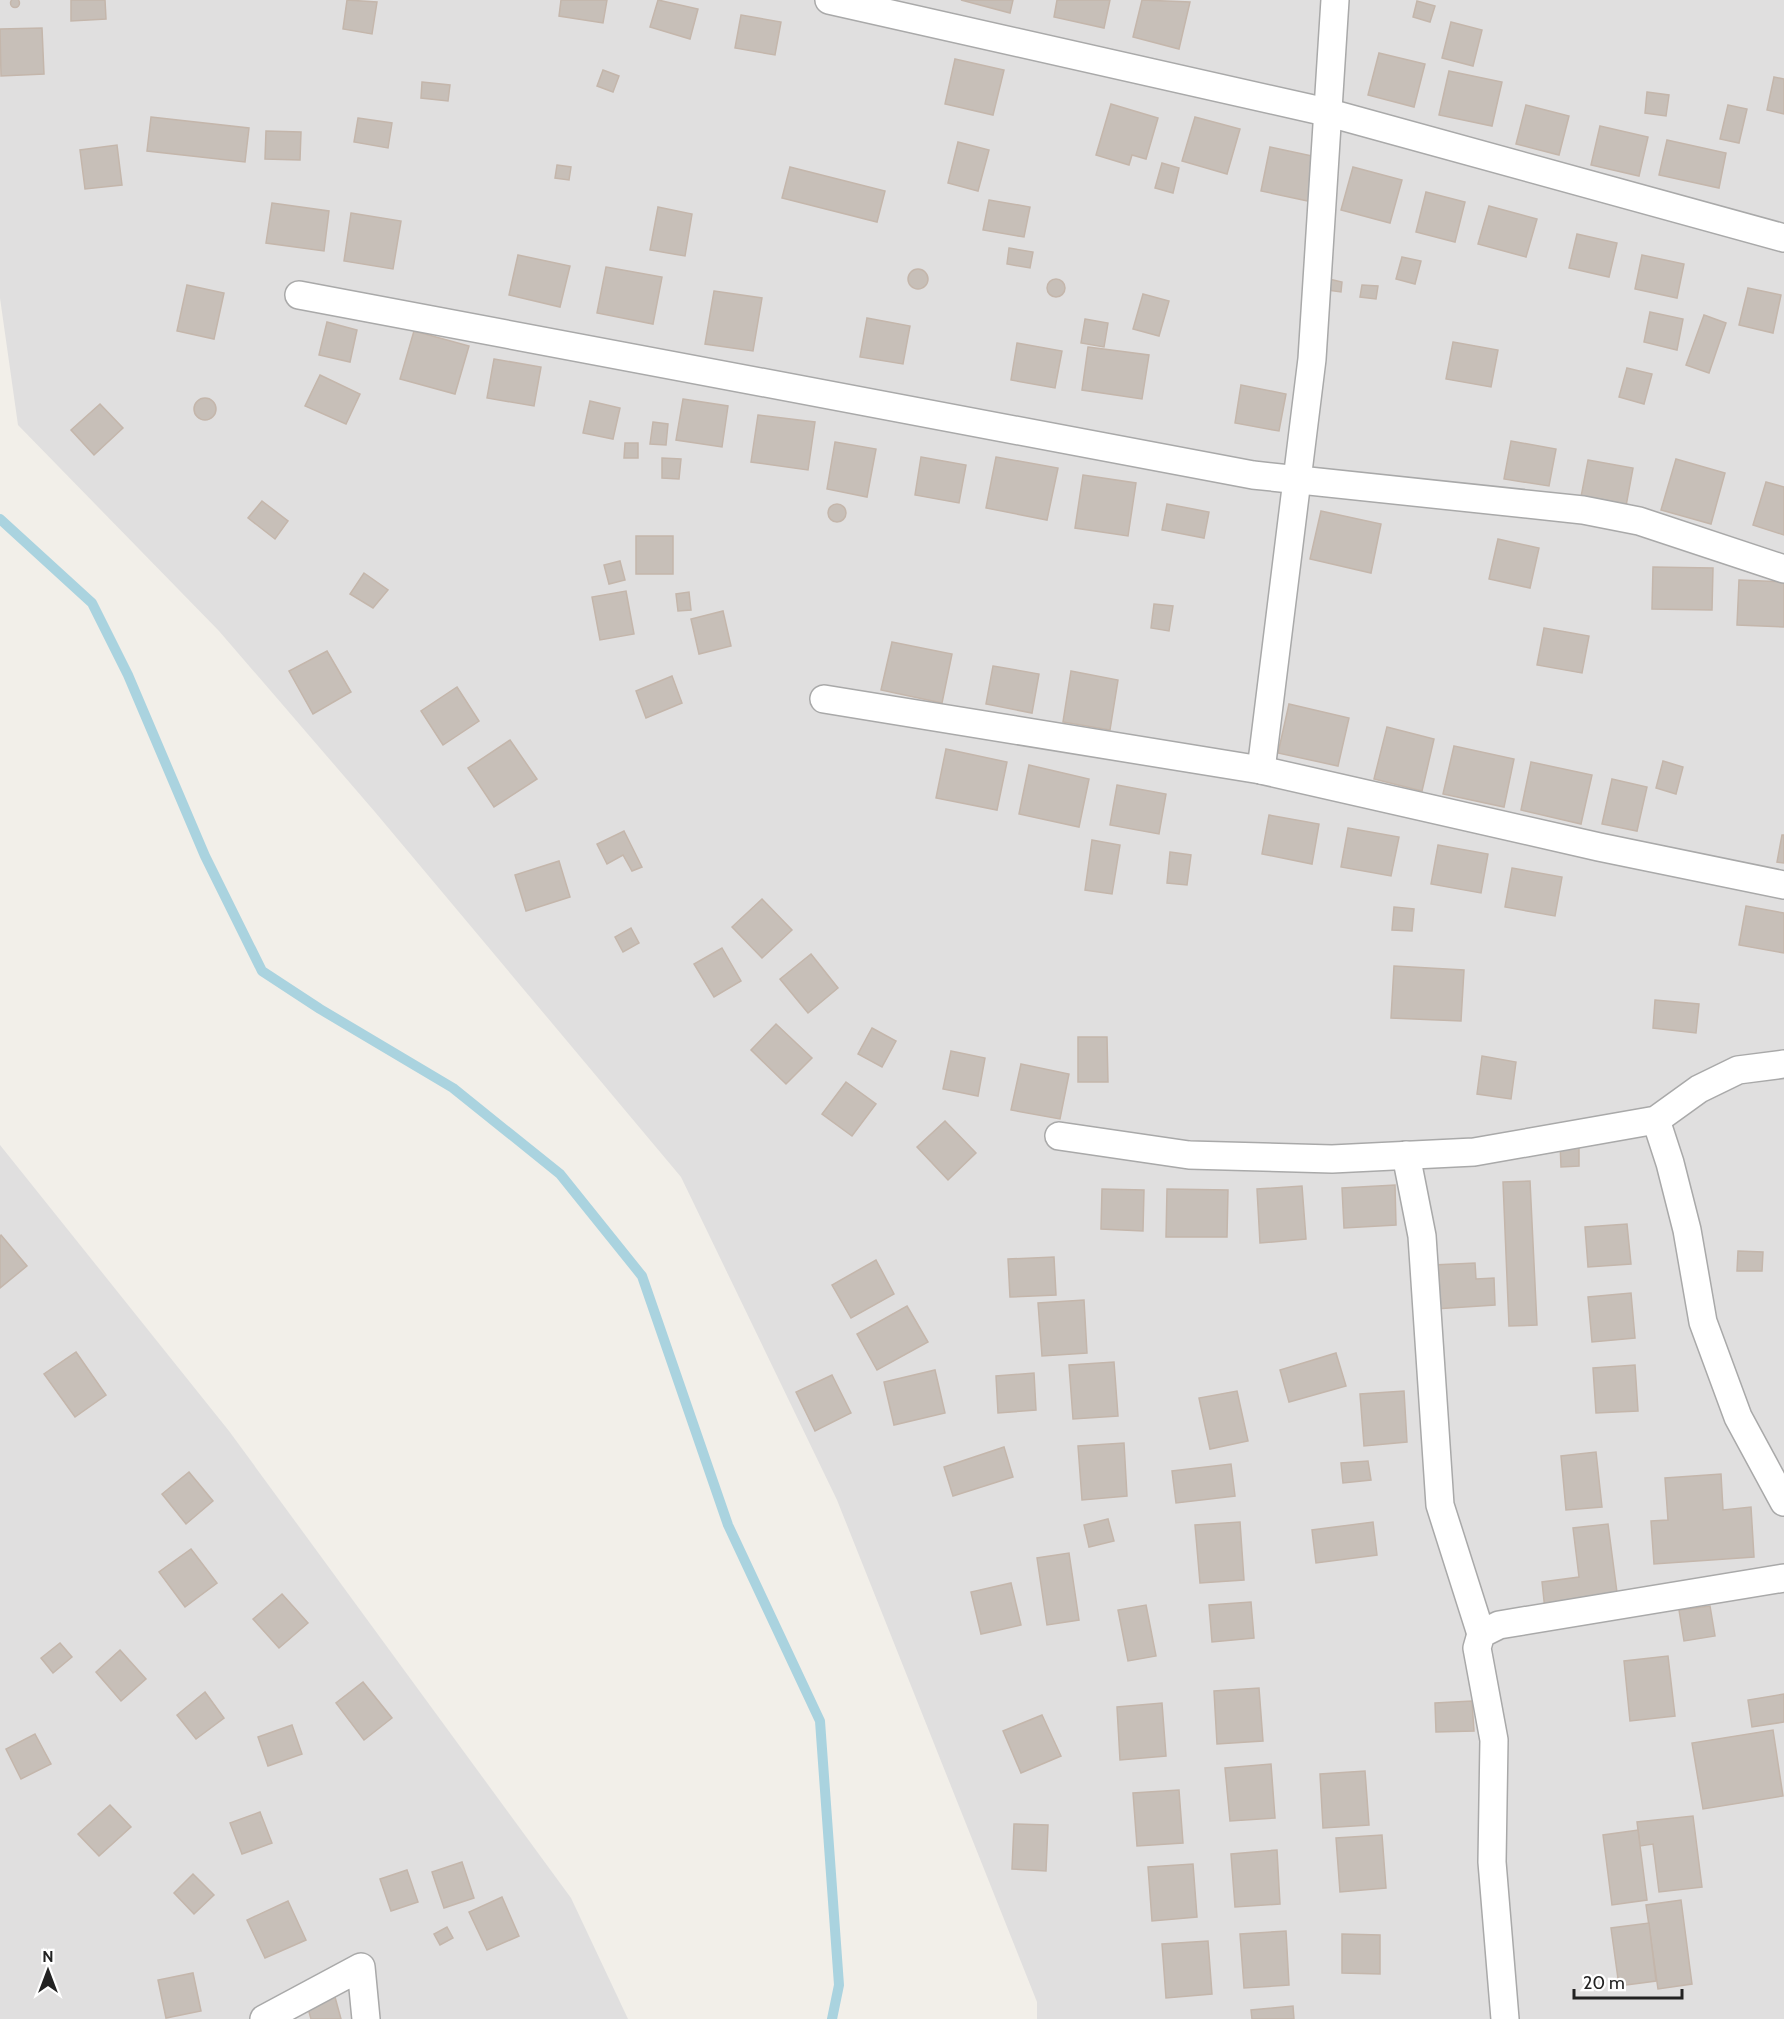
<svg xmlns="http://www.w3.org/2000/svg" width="1784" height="2019" font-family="Cabin,sans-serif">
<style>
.residential{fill:#e0dfdf}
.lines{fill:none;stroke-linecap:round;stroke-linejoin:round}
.stream{stroke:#aad3df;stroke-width:10}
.building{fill:#c7bfb8;stroke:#c4b6ab;stroke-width:1.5}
.street-casing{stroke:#a9a9a9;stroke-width:30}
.street{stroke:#fff;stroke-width:27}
</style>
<rect width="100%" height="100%" fill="#f2efe9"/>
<!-- residential -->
<g class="residential">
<path d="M0,0H1784V2019H1037V2002L837,1500L681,1177L375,812L219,631L18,425L0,298Z"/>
<path d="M0,1145L229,1431L571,1898L628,2019H0Z"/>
</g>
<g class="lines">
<!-- stream -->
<path class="stream" d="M0,519L92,603L128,675L205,856L262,971L320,1009L453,1088L560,1174L642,1276L728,1525L820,1721L839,1985L832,2019"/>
</g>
<!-- building -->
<g class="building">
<circle cx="15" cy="3" r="4.5"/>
<path d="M71,0H105L106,19L71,21Z"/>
<path d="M347,0L377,2L372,34L343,29Z"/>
<path d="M561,0H607L603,23L559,16Z"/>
<path d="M658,0L698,9L690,39L650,27Z"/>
<path d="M961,0H1013L1010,13Z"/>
<path d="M1057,0H1110L1104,28L1054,17Z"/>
<path d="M1142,0L1190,2L1179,49L1133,37Z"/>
<path d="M1417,1L1435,6L1430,22L1413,17Z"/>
<path d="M741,15L781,22L775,55L735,48Z"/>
<path d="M1451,22L1482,30L1473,66L1442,58Z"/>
<path d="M42,28L44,74L1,76L0,29Z"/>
<path d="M1379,53L1425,64L1414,107L1368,95Z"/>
<path d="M955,59L1004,70L993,115L945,104Z"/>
<path d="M603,70L619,76L613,92L597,86Z"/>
<path d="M1449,71L1502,82L1492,126L1439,115Z"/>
<path d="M1774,77L1784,79V114L1767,110Z"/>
<path d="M422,82L450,85L448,101L421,98Z"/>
<path d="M1647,92L1669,95L1666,116L1645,113Z"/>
<path d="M1111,104L1158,118L1146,159L1132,155L1129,165L1096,155Z"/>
<path d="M1526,105L1569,116L1559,155L1516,144Z"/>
<path d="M1728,105L1747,109L1739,143L1720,139Z"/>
<path d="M151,117L249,128L245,162L147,151Z"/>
<path d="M1195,117L1240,129L1227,174L1182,161Z"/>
<path d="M358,118L392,123L388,148L354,142Z"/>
<path d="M1600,126L1648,137L1639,176L1591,165Z"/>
<path d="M266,131L301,132L300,160L265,159Z"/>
<path d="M1667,140L1726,153L1719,188L1659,175Z"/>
<path d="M958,142L989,150L978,191L948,183Z"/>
<path d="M117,145L122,185L85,189L80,150Z"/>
<path d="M1270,147L1317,157L1308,201L1261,191Z"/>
<path d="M1162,163L1179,168L1173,193L1155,188Z"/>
<path d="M557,165L571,167L569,180L555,178Z"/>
<path d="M790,167L885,191L877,222L782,198Z"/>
<path d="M1353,167L1402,180L1390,223L1341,210Z"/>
<path d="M1426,192L1465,202L1455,242L1416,232Z"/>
<path d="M989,200L1030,207L1024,237L983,230Z"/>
<path d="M272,203L329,211L324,251L266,243Z"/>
<path d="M1489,206L1537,219L1526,257L1478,244Z"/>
<path d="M658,207L692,214L685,256L650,250Z"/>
<path d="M351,213L401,221L393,269L344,261Z"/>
<path d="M1577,234L1617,243L1609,277L1569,268Z"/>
<path d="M1009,248L1033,252L1030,268L1007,264Z"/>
<path d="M518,255L570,266L560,307L509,295Z"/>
<path d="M1642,255L1684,264L1677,298L1635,289Z"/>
<path d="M1402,257L1421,261L1415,284L1396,279Z"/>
<path d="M606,267L662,277L653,324L597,313Z"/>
<circle cx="918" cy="279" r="10"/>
<path d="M1329,279L1342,282L1341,292L1328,290Z"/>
<circle cx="1056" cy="288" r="9"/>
<path d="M187,285L224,293L214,339L177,331Z"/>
<path d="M1362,285L1378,286L1376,299L1360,297Z"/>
<path d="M1748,288L1781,295L1773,333L1739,325Z"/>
<path d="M714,291L762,298L753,351L705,344Z"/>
<path d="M1143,294L1169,301L1159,336L1133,329Z"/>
<path d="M1650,312L1683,319L1677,350L1644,342Z"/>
<path d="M1704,315L1726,323L1709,373L1686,365Z"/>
<path d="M867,318L910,326L903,364L860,357Z"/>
<path d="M1085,319L1108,323L1104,347L1081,343Z"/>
<path d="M327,322L357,330L350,362L319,355Z"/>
<path d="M414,331L469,346L455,394L400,379Z"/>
<path d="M1453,342L1498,350L1491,387L1446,379Z"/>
<path d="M1017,343L1062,351L1055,388L1011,380Z"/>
<path d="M1088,347L1149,355L1142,399L1082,390Z"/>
<path d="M494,359L541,367L534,406L487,398Z"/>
<path d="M1627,368L1652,374L1644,404L1619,397Z"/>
<path d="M320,375L360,394L346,424L305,406Z"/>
<path d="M1241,385L1286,394L1279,431L1235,423Z"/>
<circle cx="205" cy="409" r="11"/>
<path d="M683,399L728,406L722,447L676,440Z"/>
<path d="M590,401L620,408L613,439L583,433Z"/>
<path d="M100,404L123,428L94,455L71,430Z"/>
<path d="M758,415L815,422L808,470L751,462Z"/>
<path d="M653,422L668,424L666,445L650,444Z"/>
<path d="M1511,441L1556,449L1549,486L1504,479Z"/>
<path d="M835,442L876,449L867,497L827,489Z"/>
<path d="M625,443H638V458H624Z"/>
<path d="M921,457L966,465L959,503L915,495Z"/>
<path d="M996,457L1058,468L1047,520L986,508Z"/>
<path d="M662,458L681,459L679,479L662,478Z"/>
<path d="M1676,459L1725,473L1711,524L1661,510Z"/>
<path d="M1588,460L1633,468L1626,506L1581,497Z"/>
<path d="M1083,475L1136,483L1128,536L1075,528Z"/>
<path d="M1766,482L1784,487V535L1753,525Z"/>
<path d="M262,501L288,521L275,539L248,518Z"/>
<circle cx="837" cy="513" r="9"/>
<path d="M1167,504L1209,512L1204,538L1162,530Z"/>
<path d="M1321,511L1381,524L1371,573L1310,559Z"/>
<rect x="636" y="536" width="37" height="38"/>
<path d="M1498,539L1539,548L1530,588L1489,579Z"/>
<path d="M620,561L625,580L609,584L604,565Z"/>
<path d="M1653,567L1713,568L1712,610L1652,609Z"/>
<path d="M364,573L388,590L373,608L350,594Z"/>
<path d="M1739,580L1784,582V627L1737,625Z"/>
<path d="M626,591L634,634L600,640L592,597Z"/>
<path d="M689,592L691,610L678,611L676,594Z"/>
<path d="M1154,604L1173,606L1169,631L1151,628Z"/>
<path d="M723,611L731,646L699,654L691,619Z"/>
<path d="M1544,628L1589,636L1582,673L1537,665Z"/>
<path d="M892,642L952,654L942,703L881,690Z"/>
<path d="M327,651L351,692L313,714L289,671Z"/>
<path d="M993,666L1039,674L1032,713L986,704Z"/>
<path d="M1071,671L1118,680L1110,730L1063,722Z"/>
<path d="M672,676L682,703L646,718L636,691Z"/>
<path d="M457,687L479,721L443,745L421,711Z"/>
<path d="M1289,704L1349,718L1338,766L1278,753Z"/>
<path d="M1387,727L1434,739L1422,791L1374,779Z"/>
<path d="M510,740L537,779L494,807L468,768Z"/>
<path d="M1454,746L1514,759L1504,807L1443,794Z"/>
<path d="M946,749L1007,762L997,810L936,798Z"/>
<path d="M1663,761L1683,767L1676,794L1656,788Z"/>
<path d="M1531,762L1592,775L1581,824L1521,810Z"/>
<path d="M1029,765L1089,779L1079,827L1019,814Z"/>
<path d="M1612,779L1647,787L1637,831L1602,824Z"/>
<path d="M1117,785L1166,794L1159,834L1110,825Z"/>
<path d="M1269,815L1319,824L1312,864L1262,854Z"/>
<path d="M1348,828L1399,837L1391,876L1341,867Z"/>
<path d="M624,831L642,867L632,871L623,855L607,864L597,844Z"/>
<path d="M1782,835H1784V863L1777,862Z"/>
<path d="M1092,840L1120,845L1112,894L1085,890Z"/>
<path d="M1438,845L1488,854L1481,893L1431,884Z"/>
<path d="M1170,852L1191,855L1187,885L1167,883Z"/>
<path d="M559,861L570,897L526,911L515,875Z"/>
<path d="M1512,868L1562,877L1555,916L1505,907Z"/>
<path d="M762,899L792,930L762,958L732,927Z"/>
<path d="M1746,906L1784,913V953L1739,945Z"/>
<path d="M1394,907L1414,909L1412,931L1392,930Z"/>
<path d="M631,928L639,943L623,952L615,937Z"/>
<path d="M722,948L741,981L714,997L694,964Z"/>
<path d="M811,954L838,988L808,1013L780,979Z"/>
<path d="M1394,966L1464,970L1461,1021L1391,1018Z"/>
<path d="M1655,1000L1699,1004L1696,1033L1653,1028Z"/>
<path d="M776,1024L812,1058L786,1084L751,1050Z"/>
<path d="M872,1028L896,1041L882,1067L858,1054Z"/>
<path d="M1078,1037H1107L1108,1082H1078Z"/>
<path d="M951,1051L985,1058L978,1096L943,1089Z"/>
<path d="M1482,1056L1516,1062L1511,1099L1477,1094Z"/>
<path d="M1021,1064L1069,1074L1060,1119L1011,1110Z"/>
<path d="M846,1082L876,1104L852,1136L822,1114Z"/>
<path d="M945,1121L976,1153L948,1180L917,1147Z"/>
<path d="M1560,1143H1579V1166L1561,1167Z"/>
<path d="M1530,1181L1537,1325L1509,1326L1503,1182Z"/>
<path d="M1395,1185L1396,1225L1344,1228L1342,1188Z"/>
<path d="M1302,1186L1306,1239L1260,1243L1257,1189Z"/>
<path d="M1102,1189L1144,1190L1143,1231L1101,1229Z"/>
<path d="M1167,1189L1228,1190L1227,1237H1166Z"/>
<path d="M1627,1224L1631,1264L1588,1267L1585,1227Z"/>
<path d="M1,1235L27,1266L0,1288V1236Z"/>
<path d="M1738,1251L1763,1252L1762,1271H1737Z"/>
<path d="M1054,1257L1056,1295L1010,1297L1008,1259Z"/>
<path d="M876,1260L894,1294L851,1318L832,1285Z"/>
<path d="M1475,1263L1476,1279L1494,1278L1495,1305L1435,1309L1433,1265Z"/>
<path d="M1631,1293L1635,1338L1592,1342L1588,1297Z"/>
<path d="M1084,1300L1087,1353L1042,1356L1038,1303Z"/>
<path d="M907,1306L928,1342L877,1370L857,1334Z"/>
<path d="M76,1352L106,1395L75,1417L44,1374Z"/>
<path d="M1336,1353L1346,1386L1289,1402L1280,1370Z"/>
<path d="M1114,1362L1118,1416L1073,1419L1069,1365Z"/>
<path d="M1635,1365L1638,1411L1596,1413L1593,1368Z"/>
<path d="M935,1370L945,1413L894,1425L884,1382Z"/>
<path d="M1034,1373L1036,1410L998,1413L996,1376Z"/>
<path d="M832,1375L851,1413L815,1431L796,1392Z"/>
<path d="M1237,1391L1248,1441L1210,1449L1199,1398Z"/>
<path d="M1404,1391L1407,1442L1364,1446L1360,1394Z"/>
<path d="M1124,1443L1127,1496L1082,1500L1078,1446Z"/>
<path d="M1004,1447L1013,1477L953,1496L944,1467Z"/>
<path d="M1596,1452L1602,1507L1566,1510L1561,1456Z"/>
<path d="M1368,1461L1371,1480L1343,1483L1341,1463Z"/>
<path d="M1231,1464L1235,1496L1176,1503L1172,1471Z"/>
<path d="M189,1472L213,1501L186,1524L162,1494Z"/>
<path d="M1721,1474L1723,1510L1751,1507L1754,1557L1654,1564L1651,1521L1668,1520L1665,1478Z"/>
<path d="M1108,1519L1114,1541L1089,1547L1084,1525Z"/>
<path d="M1240,1522L1244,1580L1200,1583L1195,1525Z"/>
<path d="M1373,1522L1377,1555L1316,1563L1312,1530Z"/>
<path d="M1608,1524L1618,1600L1545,1610L1542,1582L1579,1577L1573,1528Z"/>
<path d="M191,1549L217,1583L185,1607L159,1572Z"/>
<path d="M1069,1553L1079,1620L1047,1625L1037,1558Z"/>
<path d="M1011,1583L1021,1625L981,1634L971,1592Z"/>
<path d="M282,1594L308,1623L279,1648L253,1619Z"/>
<path d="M1251,1602L1254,1638L1212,1642L1209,1605Z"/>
<path d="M1146,1605L1156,1656L1128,1661L1118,1610Z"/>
<path d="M1710,1606L1715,1636L1684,1641L1679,1610Z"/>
<path d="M60,1643L72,1657L53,1673L41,1658Z"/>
<path d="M120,1650L146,1679L121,1701L96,1672Z"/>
<path d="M1668,1656L1675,1716L1630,1721L1624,1661Z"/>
<path d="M363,1682L392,1718L364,1740L336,1703Z"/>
<path d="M1259,1688L1263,1741L1217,1744L1214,1691Z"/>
<path d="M205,1692L224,1718L196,1739L177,1715Z"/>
<path d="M1784,1694V1722L1752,1727L1748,1700Z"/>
<path d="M1472,1701L1474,1731L1436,1732L1435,1703Z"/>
<path d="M1162,1703L1166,1756L1120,1760L1117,1707Z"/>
<path d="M1042,1715L1061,1756L1021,1773L1003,1731Z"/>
<path d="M292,1725L302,1754L268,1766L258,1737Z"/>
<path d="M1773,1730L1783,1796L1703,1809L1692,1743Z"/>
<path d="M35,1734L51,1764L21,1779L6,1749Z"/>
<path d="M1271,1764L1275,1818L1230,1821L1225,1768Z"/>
<path d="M1365,1771L1369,1825L1323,1828L1320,1774Z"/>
<path d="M1179,1790L1183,1843L1137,1846L1133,1793Z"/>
<path d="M110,1805L131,1827L99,1856L78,1834Z"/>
<path d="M260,1812L272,1843L242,1854L230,1823Z"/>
<path d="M1693,1816L1702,1887L1659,1892L1653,1844L1640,1846L1637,1822Z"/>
<path d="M1014,1824L1048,1825L1046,1871L1012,1869Z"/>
<path d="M1638,1830L1647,1900L1612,1905L1603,1835Z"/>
<path d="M1382,1835L1386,1888L1340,1892L1336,1838Z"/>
<path d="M1277,1850L1280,1904L1235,1907L1231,1854Z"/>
<path d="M462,1862L474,1898L444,1908L432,1872Z"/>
<path d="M1193,1864L1197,1917L1152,1921L1148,1867Z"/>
<path d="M407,1870L418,1902L391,1911L380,1879Z"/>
<path d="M193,1874L214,1895L194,1914L174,1893Z"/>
<path d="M502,1897L519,1936L487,1950L469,1912Z"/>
<path d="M1681,1900L1692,1984L1658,1989L1646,1905Z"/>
<path d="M288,1901L306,1940L265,1958L247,1920Z"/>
<path d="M1649,1923L1656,1981L1619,1986L1611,1928Z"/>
<path d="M447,1927L453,1938L440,1945L434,1934Z"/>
<path d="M1286,1931L1289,1985L1244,1988L1240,1934Z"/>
<path d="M1342,1934L1380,1935V1974L1342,1973Z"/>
<path d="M1208,1941L1212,1994L1166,1998L1162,1944Z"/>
<path d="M193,1973L201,2011L166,2018L158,1980Z"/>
<path d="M335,1997L341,2019H311L307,2005Z"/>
<path d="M1293,2006L1294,2019H1252L1251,2010Z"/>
</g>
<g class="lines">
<!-- street casing -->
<g class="street-casing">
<g id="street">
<path d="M829,0L1326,112L1784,238"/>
<path d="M299,295L1253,475L1583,510L1639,521L1784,569"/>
<path d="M824,699L1261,770L1599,847L1784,885"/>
<path d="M1261,770L1312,359L1335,0"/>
<path d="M1656,1120L1670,1163L1687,1230L1703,1322L1738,1417L1784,1502"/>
<path d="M1059,1136L1189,1155L1332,1159L1474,1152L1656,1120L1699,1089L1738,1070L1784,1064"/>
<path d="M1406,1155L1422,1236L1440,1505L1481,1634"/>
<path d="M264,2019L361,1967L366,2019"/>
<path d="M1505,2019L1492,1862L1494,1740L1477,1648L1481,1634L1499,1625L1784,1578"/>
</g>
</g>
<!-- street -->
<use href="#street" class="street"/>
</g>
<!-- north arrow -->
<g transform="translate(48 1971)" stroke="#ffffff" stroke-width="4.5" paint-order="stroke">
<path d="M0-4.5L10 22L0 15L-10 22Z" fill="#222222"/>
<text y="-9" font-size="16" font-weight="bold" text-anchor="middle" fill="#222222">N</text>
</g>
<!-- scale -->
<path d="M1574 1989v9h108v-9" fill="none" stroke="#222222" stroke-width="3"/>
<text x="1583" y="1989" font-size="18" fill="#222222" stroke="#ffffff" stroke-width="4.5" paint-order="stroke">20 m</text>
</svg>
